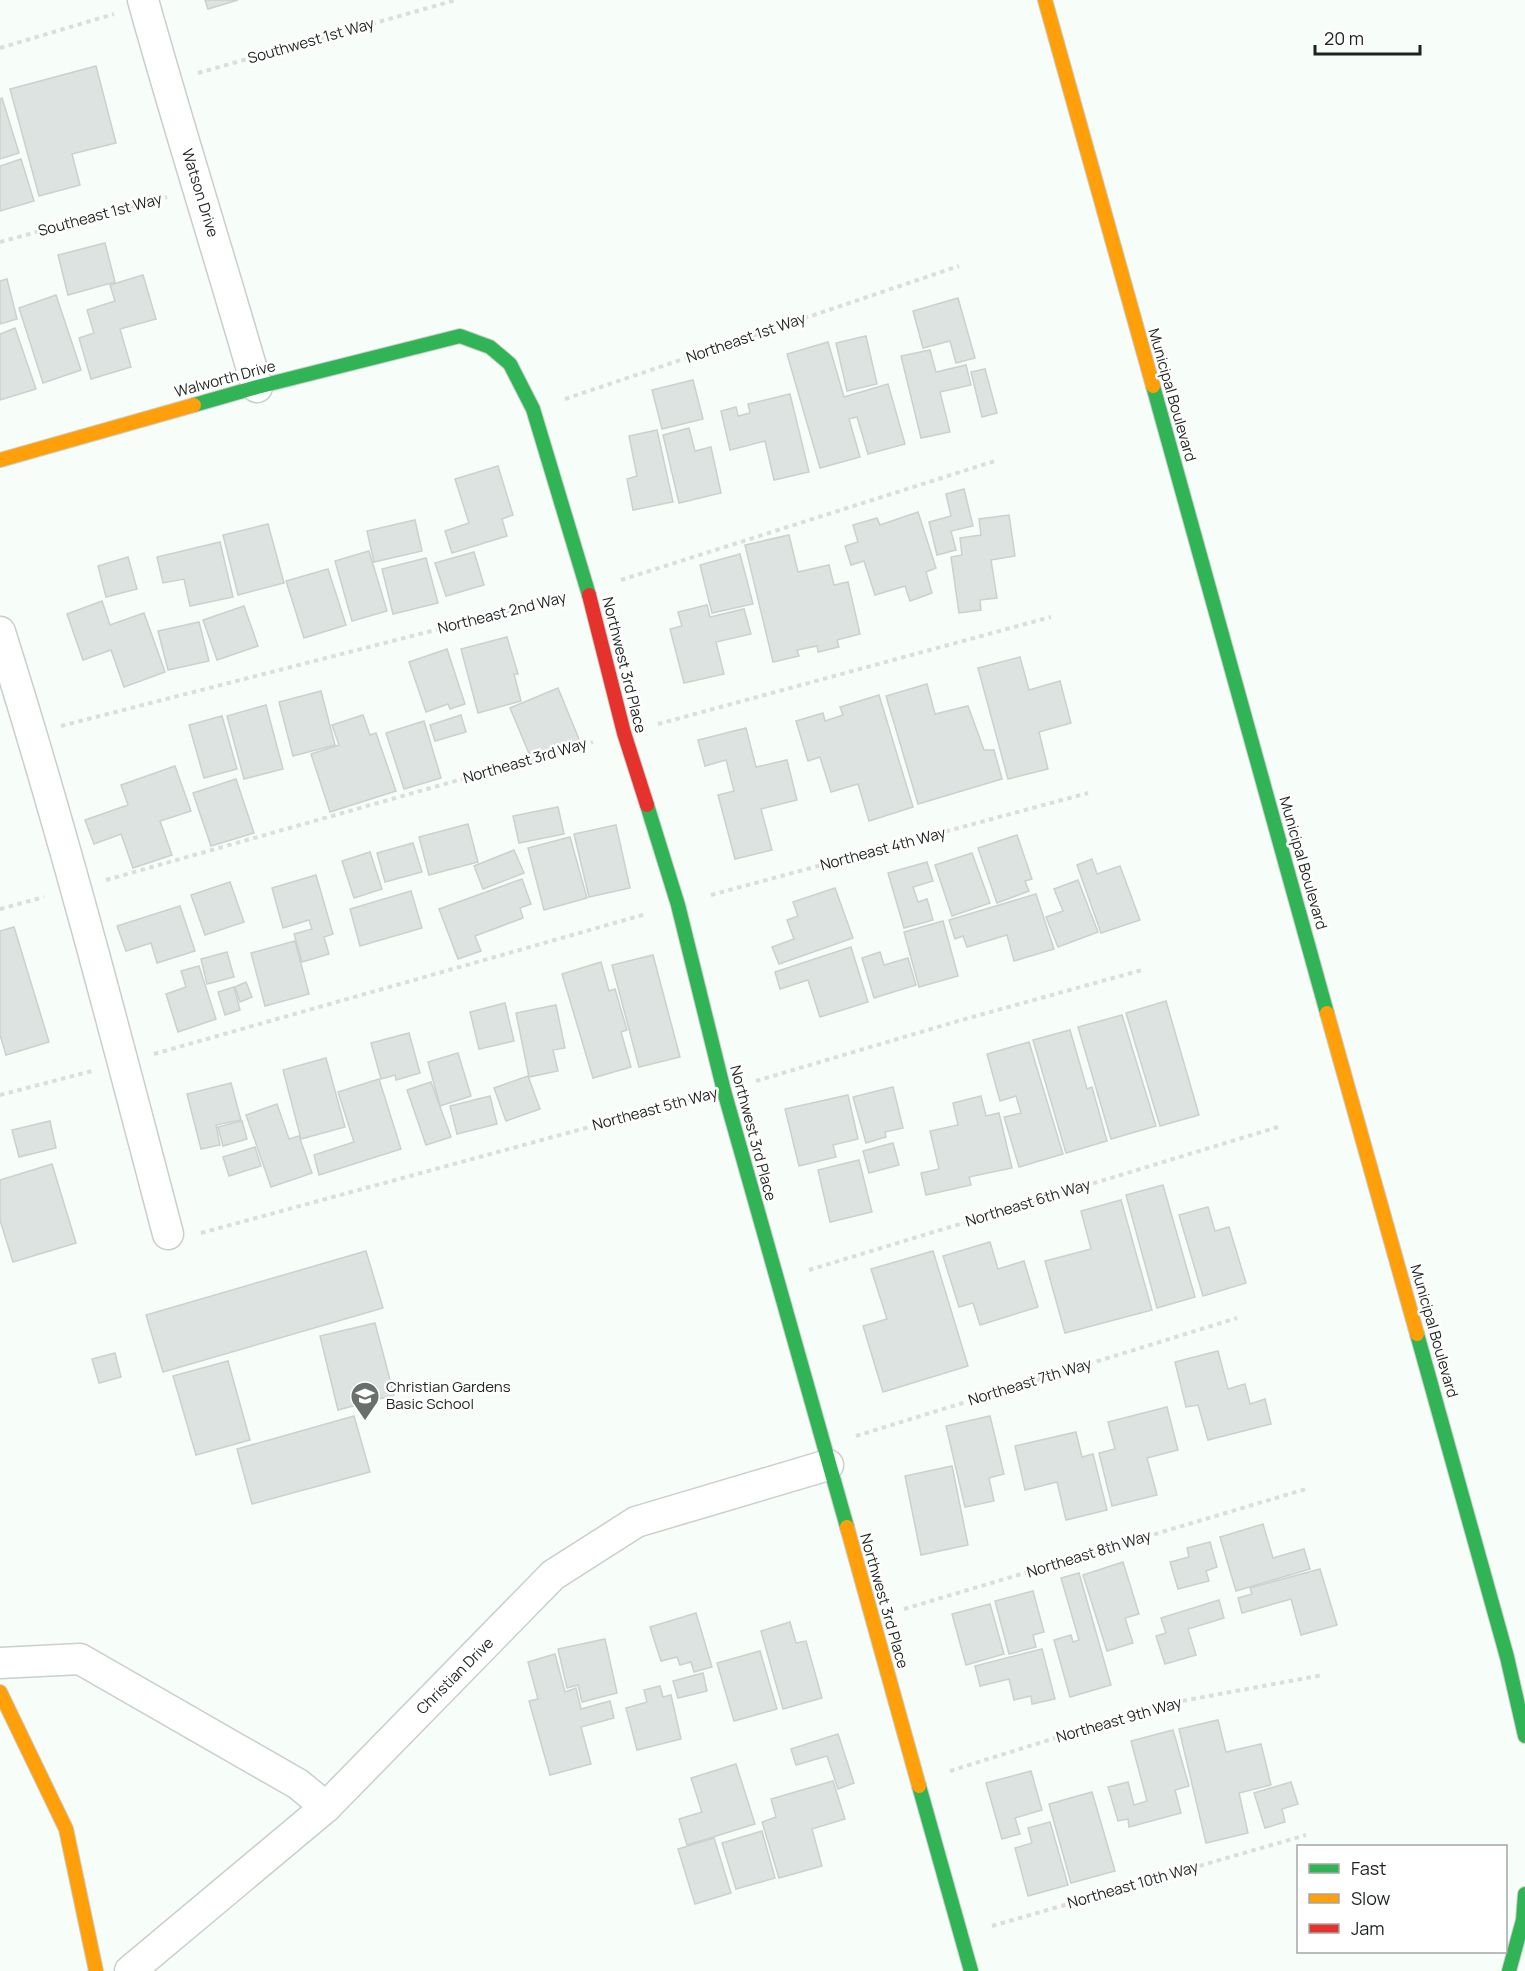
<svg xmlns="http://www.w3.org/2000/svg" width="1525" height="1971" font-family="Manrope,sans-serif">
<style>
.building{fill:#dce3e0;stroke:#cad2ce;stroke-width:1.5}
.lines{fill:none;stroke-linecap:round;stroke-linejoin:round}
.street-casing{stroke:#cacfcb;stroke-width:33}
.fast-casing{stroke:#cacfcb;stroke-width:16}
.slow-casing{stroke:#cacfcb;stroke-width:16}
.jam-casing{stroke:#cacfcb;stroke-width:16}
.path{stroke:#dcdedc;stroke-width:4;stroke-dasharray:4.5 4.5;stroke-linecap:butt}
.street{stroke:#fefffe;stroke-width:30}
.fast{stroke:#30b455;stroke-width:14}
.slow{stroke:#ff9f0a;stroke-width:14}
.jam{stroke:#e5322d;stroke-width:14}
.labels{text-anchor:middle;stroke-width:5;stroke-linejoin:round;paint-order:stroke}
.street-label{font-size:15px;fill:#1d231e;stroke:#fff}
.poi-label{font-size:15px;fill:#1d231e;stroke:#fff;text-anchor:start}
</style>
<rect width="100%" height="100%" fill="#f7fdf8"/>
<!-- building -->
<g class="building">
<path d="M205,0H238L208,9Z"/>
<path d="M96,66L116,143L72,154L80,185L39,196L10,89Z"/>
<path d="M2,98L19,153L0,159V99Z"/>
<path d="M21,159L34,201L0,211V166Z"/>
<path d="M105,243L115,282L68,295L58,255Z"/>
<path d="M143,275L156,319L120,329L131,367L91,379L79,338L94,333L87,310L115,301L110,285Z"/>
<path d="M7,279L17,319L0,324V281Z"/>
<path d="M56,295L81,370L43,383L19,308Z"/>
<path d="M958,298L975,358L956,363L950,341L923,348L913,311Z"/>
<path d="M15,328L36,389L0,400V334Z"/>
<path d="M866,336L877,384L847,391L836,343Z"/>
<path d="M828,342L844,397L888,384L905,444L868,454L857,417L849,419L860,457L820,468L787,354Z"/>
<path d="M930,350L936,372L966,365L971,385L940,392L950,432L921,438L901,356Z"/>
<path d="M985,369L997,413L982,417L971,372Z"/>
<path d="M693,380L703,419L662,429L652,390Z"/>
<path d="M790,394L809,472L774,480L765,441L730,450L721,411L736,407L738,416L750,413L748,404Z"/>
<path d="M689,428L695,451L711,447L721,493L679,503L663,435Z"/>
<path d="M657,430L673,502L633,510L627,479L637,476L629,436Z"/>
<path d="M498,466L513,515L502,519L507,536L452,553L445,531L469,523L455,479Z"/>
<path d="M964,489L973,526L951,531L956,550L937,555L929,522L951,516L946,494Z"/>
<path d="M918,512L936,568L926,572L932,593L910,601L905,586L875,595L864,561L851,565L845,546L858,542L853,525L877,518L880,525Z"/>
<path d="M1009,515L1015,556L991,560L997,598L980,600L981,610L959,613L951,557L962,555L960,538L981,535L979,519Z"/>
<path d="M415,520L422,551L374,562L367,531Z"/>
<path d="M268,524L284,583L238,595L223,535Z"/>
<path d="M789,535L798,572L829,565L834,585L848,582L860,634L837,640L839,647L818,652L817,646L797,650L799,656L773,662L745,545Z"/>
<path d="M220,542L233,597L190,606L184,579L163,583L157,557Z"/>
<path d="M369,551L387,611L352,621L335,561Z"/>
<path d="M474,552L484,585L446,596L435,563Z"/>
<path d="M740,554L753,604L712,613L700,565Z"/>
<path d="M128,557L137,589L106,597L98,566Z"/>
<path d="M426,558L438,603L393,614L382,569Z"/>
<path d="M328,569L346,625L304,638L286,581Z"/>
<path d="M102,601L110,625L144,613L165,672L124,687L111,650L83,660L67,614Z"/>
<path d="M707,605L710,617L744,609L751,634L716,642L724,674L684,683L670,629L682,626L678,612Z"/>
<path d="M244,606L258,646L217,660L203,620Z"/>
<path d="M199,622L209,661L168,670L158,631Z"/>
<path d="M507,637L518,674H514L521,701L478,713L461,649Z"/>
<path d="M447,649L465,704L450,709L448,704L426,712L409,662Z"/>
<path d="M1020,657L1029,690L1060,681L1071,723L1039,732L1048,769L1008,779L978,668Z"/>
<path d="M927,684L935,714L968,706L984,750H994L1002,779L918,804L886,696Z"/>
<path d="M558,688L581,744L533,763L510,708Z"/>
<path d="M321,691L335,745L293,756L279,702Z"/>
<path d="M879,695L913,807L869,821L858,784L831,792L820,757L808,761L796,721L823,713L825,721L843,715L840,707Z"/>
<path d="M266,705L283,769L244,779L227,716Z"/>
<path d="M363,715L370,735L376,733L396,791L330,812L311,754L339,745L332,725Z"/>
<path d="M461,715L466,732L435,741L430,725Z"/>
<path d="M222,716L237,769L204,778L189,725Z"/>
<path d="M424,721L441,778L404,789L386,733Z"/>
<path d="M746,728L756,767L787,760L797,800L761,809L772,850L735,859L718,795L734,791L726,760L705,766L698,740Z"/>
<path d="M175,766L191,811L160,821L172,855L133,868L121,834L94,844L85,820L128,805L121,785Z"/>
<path d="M236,779L254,833L211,846L193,793Z"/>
<path d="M558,807L564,834L519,843L513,816Z"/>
<path d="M468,824L478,862L429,875L419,837Z"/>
<path d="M616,825L630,888L589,897L574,834Z"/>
<path d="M1017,835L1032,879L1025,881L1029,891L997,903L978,848Z"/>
<path d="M570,837L587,898L544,910L528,848Z"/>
<path d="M413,843L422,872L385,882L377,853Z"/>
<path d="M514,850L524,873L483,889L474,866Z"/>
<path d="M370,852L382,889L354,898L342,861Z"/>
<path d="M972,853L990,903L952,916L935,865Z"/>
<path d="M1092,859L1097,874L1120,866L1140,920L1101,933L1077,865Z"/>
<path d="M927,862L933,881L913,887L918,902L927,899L933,920L904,928L888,873Z"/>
<path d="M316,875L333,934L324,937L329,954L302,962L294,934L312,929L309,920L283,928L272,888Z"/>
<path d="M522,879L531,904L520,908L523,918L475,936L481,951L458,959L439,909Z"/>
<path d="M1078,880L1098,932L1058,947L1046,917L1063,911L1054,889Z"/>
<path d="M230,882L244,922L205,935L191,895Z"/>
<path d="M835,888L853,938L779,964L772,947L794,939L787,920L798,916L793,902Z"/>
<path d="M411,891L422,928L360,946L350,909Z"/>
<path d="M1036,894L1054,949L1014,961L1007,935L967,947L963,936L955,939L949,920Z"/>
<path d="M180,906L195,951L157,963L151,943L126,951L117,926Z"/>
<path d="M943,921L958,976L919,987L904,932Z"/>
<path d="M14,927L49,1042L6,1055L0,1035V931Z"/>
<path d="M295,941L309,994L265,1006L251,953Z"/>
<path d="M851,947L868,1002L820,1017L808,980L780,989L775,972Z"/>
<path d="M227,952L234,977L207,984L201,959Z"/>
<path d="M880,952L884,965L908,958L916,985L874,998L862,958Z"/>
<path d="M653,955L680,1057L639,1067L612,965Z"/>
<path d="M601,962L609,991L615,989L627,1030L621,1032L631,1067L593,1078L562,974Z"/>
<path d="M199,966L216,1019L178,1032L166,994L186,987L181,971Z"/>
<path d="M246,982L252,997L240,1002L235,987Z"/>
<path d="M234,987L240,1010L225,1015L218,992Z"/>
<path d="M1166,1001L1199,1115L1160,1126L1126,1013Z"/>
<path d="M505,1003L514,1041L479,1049L470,1012Z"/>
<path d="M556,1005L565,1048L553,1050L558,1071L529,1077L516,1013Z"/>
<path d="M1122,1015L1156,1126L1111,1139L1078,1027Z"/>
<path d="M1070,1030L1087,1089L1092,1087L1107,1141L1066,1153L1033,1040Z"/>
<path d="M409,1033L420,1073L396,1080L395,1075L381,1079L371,1043Z"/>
<path d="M1029,1042L1063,1154L1019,1167L1004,1117L1021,1113L1016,1096L1000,1101L987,1054Z"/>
<path d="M458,1053L471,1096L440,1106L428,1062Z"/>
<path d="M326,1058L345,1127L301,1139L283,1070Z"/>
<path d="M528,1076L540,1109L506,1121L494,1088Z"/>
<path d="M379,1079L401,1149L319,1175L314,1155L354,1142L338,1092Z"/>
<path d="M431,1082L451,1137L426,1145L407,1090Z"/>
<path d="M231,1083L241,1120L216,1125L220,1145L201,1149L187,1094Z"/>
<path d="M893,1087L903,1128L885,1132L886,1137L866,1143L853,1097Z"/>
<path d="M848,1095L858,1139L833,1145L836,1157L799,1166L785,1109Z"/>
<path d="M490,1096L497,1124L457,1134L450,1106Z"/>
<path d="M981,1096L986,1116L999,1113L1012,1168L969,1177L971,1185L926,1195L921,1173L939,1169L930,1131L958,1125L953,1103Z"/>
<path d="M277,1104L289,1139L299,1136L312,1173L271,1187L246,1115Z"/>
<path d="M50,1121L56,1148L19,1157L12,1130Z"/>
<path d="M242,1121L247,1139L223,1146L218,1127Z"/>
<path d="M893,1143L899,1165L869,1173L863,1151Z"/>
<path d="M255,1147L261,1166L229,1176L223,1157Z"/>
<path d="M859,1160L872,1212L830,1222L818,1170Z"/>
<path d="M52,1164L76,1243L13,1262L0,1220V1180Z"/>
<path d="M1163,1185L1195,1297L1157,1308L1126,1195Z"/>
<path d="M1121,1200L1152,1310L1065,1333L1045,1261L1091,1249L1081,1211Z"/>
<path d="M1208,1207L1215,1231L1229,1227L1246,1283L1203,1296L1179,1215Z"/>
<path d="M990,1242L998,1269L1024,1261L1038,1307L980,1325L973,1303L959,1307L943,1256Z"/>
<path d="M366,1251L383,1308L163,1372L146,1315Z"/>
<path d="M933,1251L968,1366L883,1392L863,1326L887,1319L871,1269Z"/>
<path d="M375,1323L394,1395L338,1410L320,1336Z"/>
<path d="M1218,1351L1228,1389L1245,1384L1250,1404L1265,1399L1271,1424L1208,1440L1198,1405L1186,1407L1175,1362Z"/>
<path d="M115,1353L121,1377L99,1383L92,1359Z"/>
<path d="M228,1361L250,1440L196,1455L173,1376Z"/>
<path d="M1167,1407L1178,1450L1147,1458L1157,1495L1112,1506L1099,1453L1115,1449L1108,1422Z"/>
<path d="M354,1416L370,1472L252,1504L237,1449Z"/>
<path d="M990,1416L1004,1474L989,1478L994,1501L965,1507L946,1426Z"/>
<path d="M1076,1432L1082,1457L1093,1454L1107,1510L1066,1520L1057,1482L1025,1490L1015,1446Z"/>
<path d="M952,1466L968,1545L921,1555L905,1476Z"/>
<path d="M1263,1524L1273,1558L1304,1549L1310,1569L1236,1591L1220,1537Z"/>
<path d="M1210,1542L1217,1567L1206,1571L1209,1581L1178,1589L1170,1562L1189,1557L1187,1548Z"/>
<path d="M1123,1562L1139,1614L1125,1618L1133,1643L1107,1651L1083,1575Z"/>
<path d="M1320,1569L1337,1625L1301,1635L1291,1599L1242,1613L1238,1598L1252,1594L1250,1588Z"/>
<path d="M1079,1573L1111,1685L1070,1697L1054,1640L1071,1635L1073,1642L1079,1640L1061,1578Z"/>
<path d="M1033,1591L1044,1632L1033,1635L1036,1647L1009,1654L995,1601Z"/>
<path d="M1219,1600L1224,1618L1188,1629L1196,1655L1165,1664L1156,1636L1166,1633L1161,1618Z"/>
<path d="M990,1604L1004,1654L966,1665L952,1614Z"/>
<path d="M696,1613L712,1667L694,1672L691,1662L680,1665L677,1657L661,1661L650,1627Z"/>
<path d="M790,1622L796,1643L806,1641L822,1698L783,1709L761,1631Z"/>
<path d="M605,1639L617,1693L582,1702L578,1685L567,1688L558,1649Z"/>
<path d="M1042,1649L1055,1699L1032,1704L1031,1696L1014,1700L1009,1679L980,1686L975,1666Z"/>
<path d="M760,1651L777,1709L734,1721L717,1663Z"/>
<path d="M555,1654L565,1692L576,1688L581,1709L610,1701L614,1718L581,1727L591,1764L550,1775L529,1701L538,1699L528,1662Z"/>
<path d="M703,1673L707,1691L678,1698L673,1681Z"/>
<path d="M660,1686L663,1697L671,1695L681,1739L637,1750L626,1708L647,1702L644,1690Z"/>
<path d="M1218,1720L1226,1752L1261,1744L1271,1785L1239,1793L1248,1833L1206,1843L1179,1729Z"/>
<path d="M1173,1730L1189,1786L1175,1790L1181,1813L1129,1827L1128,1819L1118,1821L1108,1787L1128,1782L1134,1805L1147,1801L1131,1741Z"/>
<path d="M838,1734L854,1783L838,1789L827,1756L796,1765L791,1749Z"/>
<path d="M736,1764L755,1824L687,1845L679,1819L702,1812L691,1778Z"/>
<path d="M1031,1771L1042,1810L1015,1818L1020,1834L1002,1839L986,1783Z"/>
<path d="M833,1781L845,1819L812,1829L822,1866L779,1878L762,1822L776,1817L771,1799Z"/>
<path d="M1291,1782L1298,1804L1282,1809L1285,1822L1265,1828L1254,1793Z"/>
<path d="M1092,1792L1115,1871L1071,1883L1049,1804Z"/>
<path d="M1050,1822L1068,1885L1028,1896L1015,1848L1032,1843L1028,1828Z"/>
<path d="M762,1831L775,1878L736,1889L722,1843Z"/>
<path d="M714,1838L731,1893L695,1904L678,1849Z"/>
</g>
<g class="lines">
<!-- street casing -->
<g class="street-casing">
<g id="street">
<path d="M143,0C179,129 220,258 257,387"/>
<path d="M0,632C63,831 115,1032 168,1234"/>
<path d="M0,1663L80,1659L298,1784L326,1807"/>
<path d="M130,1971L326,1807L553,1575L636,1522L828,1465"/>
</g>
</g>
<!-- fast casing -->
<g class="fast-casing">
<g id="fast">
<path d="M1153,386L1327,1013"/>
<path d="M194,405L257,387L460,336L490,347L510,364L533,409L589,595"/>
<path d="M647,805L678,905L724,1091L847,1527"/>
<path d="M1417,1334L1507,1657L1525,1736"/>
<path d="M919,1786L971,1971"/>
<path d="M1509,1971L1523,1920L1525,1894"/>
</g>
</g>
<!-- slow casing -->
<g class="slow-casing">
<g id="slow">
<path d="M1045,0L1153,386"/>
<path d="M0,460L194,405"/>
<path d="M1327,1013L1417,1334"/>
<path d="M847,1527L919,1786"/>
<path d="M0,1692L66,1829L96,1971"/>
</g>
</g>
<!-- jam casing -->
<g class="jam-casing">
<path id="jam" d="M589,595L624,733L647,805"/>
</g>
<!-- path -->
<g class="path">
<path d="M0,48L114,14"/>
<path d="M198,73L456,0"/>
<path d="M0,242L167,197"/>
<path d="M565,399L959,266"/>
<path d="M621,580L998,460"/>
<path d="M658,724L1051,617"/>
<path d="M61,726L556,599"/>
<path d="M106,880L593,742"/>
<path d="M711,895L1088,793"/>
<path d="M0,909L44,897"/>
<path d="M154,1054L646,914"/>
<path d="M756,1081L958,1021L1142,970"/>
<path d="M0,1095L92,1071"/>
<path d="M201,1233L692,1099"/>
<path d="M809,1270L1278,1127"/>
<path d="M856,1436L1237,1318"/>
<path d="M904,1609L1306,1489"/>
<path d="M950,1771L1160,1705L1323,1675"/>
<path d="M992,1926L1306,1835"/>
</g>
<!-- street -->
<use href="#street" class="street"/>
<!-- fast -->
<use href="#fast" class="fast"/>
<!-- slow -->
<use href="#slow" class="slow"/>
<!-- jam -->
<use href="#jam" class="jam"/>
</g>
<!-- icons -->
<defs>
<g id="school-pin" transform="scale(1.5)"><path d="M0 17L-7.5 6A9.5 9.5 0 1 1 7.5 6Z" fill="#696f6a" stroke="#fff"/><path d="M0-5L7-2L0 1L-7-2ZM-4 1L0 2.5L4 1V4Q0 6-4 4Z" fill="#fff"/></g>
</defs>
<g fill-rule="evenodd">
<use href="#school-pin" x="365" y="1396"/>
</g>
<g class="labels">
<!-- street labels -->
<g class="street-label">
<text transform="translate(311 41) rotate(-16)" y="5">Southwest 1st Way</text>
<text transform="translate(200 193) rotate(73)" y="5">Watson Drive</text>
<text transform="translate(100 215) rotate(-15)" y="5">Southeast 1st Way</text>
<text transform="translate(746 338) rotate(-19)" y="5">Northeast 1st Way</text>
<text transform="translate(225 379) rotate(-15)" y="5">Walworth Drive</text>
<text transform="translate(1172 395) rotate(74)" y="5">Municipal Boulevard</text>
<text transform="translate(502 613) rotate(-14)" y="5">Northeast 2nd Way</text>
<text transform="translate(624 665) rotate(76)" y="5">Northwest 3rd Place</text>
<text transform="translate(525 761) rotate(-16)" y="5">Northeast 3rd Way</text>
<text transform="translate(883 849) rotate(-15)" y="5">Northeast 4th Way</text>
<text transform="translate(1303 863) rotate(74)" y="5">Municipal Boulevard</text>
<text transform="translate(655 1109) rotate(-15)" y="5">Northeast 5th Way</text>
<text transform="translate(753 1133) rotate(75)" y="5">Northwest 3rd Place</text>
<text transform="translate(1028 1203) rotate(-17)" y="5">Northeast 6th Way</text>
<text transform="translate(1434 1331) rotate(74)" y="5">Municipal Boulevard</text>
<text transform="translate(1030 1382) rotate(-17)" y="5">Northeast 7th Way</text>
<text transform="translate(1089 1554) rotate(-17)" y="5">Northeast 8th Way</text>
<text transform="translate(884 1601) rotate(74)" y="5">Northwest 3rd Place</text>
<text transform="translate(455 1676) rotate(-45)" y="5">Christian Drive</text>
<text transform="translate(1119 1720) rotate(-16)" y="5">Northeast 9th Way</text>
<text transform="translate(1133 1885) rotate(-16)" y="5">Northeast 10th Way</text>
</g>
<!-- poi labels -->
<g class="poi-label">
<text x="386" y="1392">Christian Gardens<tspan x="386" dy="17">Basic School</tspan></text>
</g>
</g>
<!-- legend -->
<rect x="1297" y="1845" width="210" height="108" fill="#ffffff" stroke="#a5a7a5" stroke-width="1.5"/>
<rect x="1309" y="1864" width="30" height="9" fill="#30b455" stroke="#a5a7a5" stroke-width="1.5"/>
<text x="1351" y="1875" font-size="18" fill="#1d231e">Fast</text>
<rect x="1309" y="1894" width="30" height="9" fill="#ff9f0a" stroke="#a5a7a5" stroke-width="1.5"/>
<text x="1351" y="1905" font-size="18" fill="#1d231e">Slow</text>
<rect x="1309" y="1924" width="30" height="9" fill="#e5322d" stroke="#a5a7a5" stroke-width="1.5"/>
<text x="1351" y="1935" font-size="18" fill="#1d231e">Jam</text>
<!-- scale -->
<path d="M1315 45v9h105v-9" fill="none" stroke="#1d231e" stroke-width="3"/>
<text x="1324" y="45" font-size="18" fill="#1d231e" stroke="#ffffff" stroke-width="4.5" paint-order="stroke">20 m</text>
</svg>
